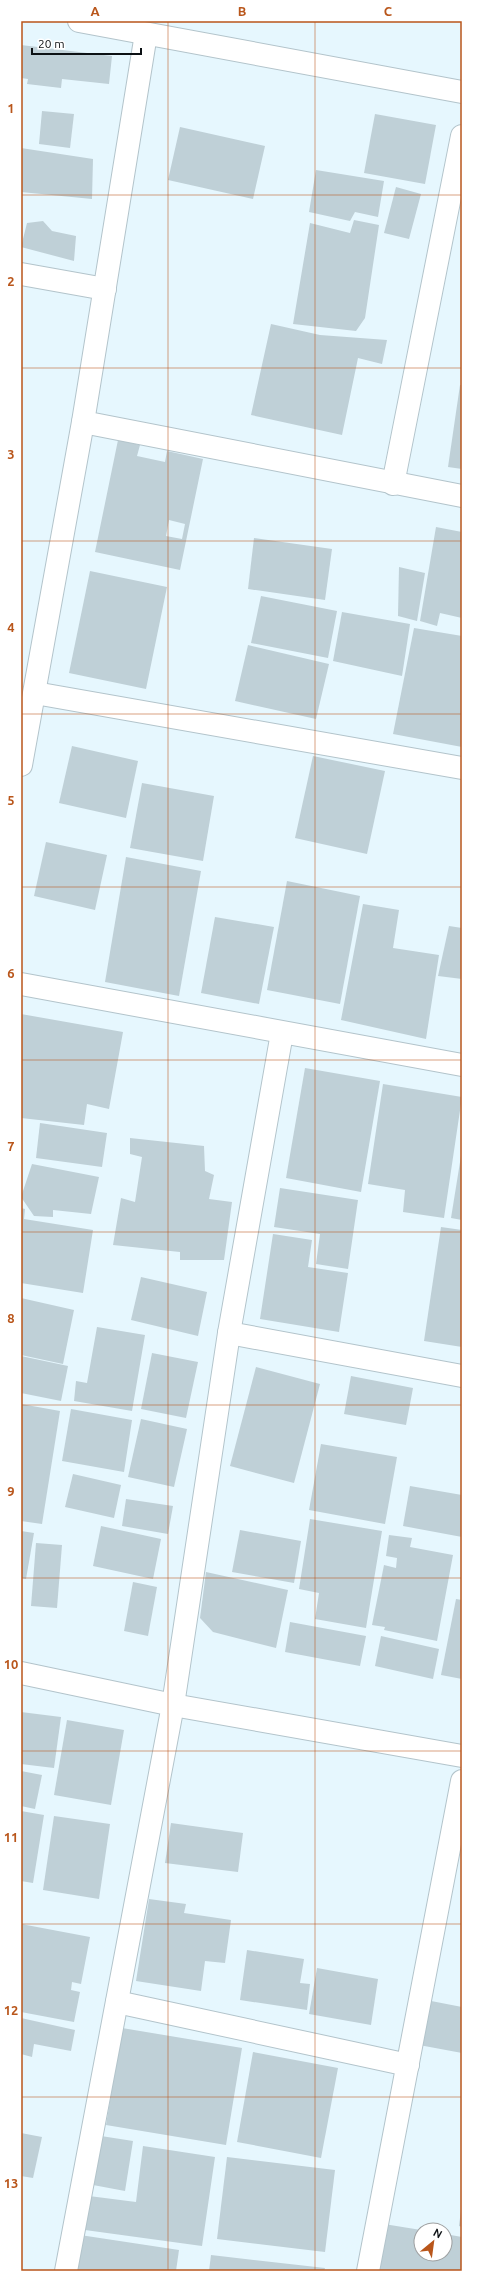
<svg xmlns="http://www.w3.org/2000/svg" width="483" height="2292" font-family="Ubuntu,sans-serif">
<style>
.building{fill:#bfd0d7;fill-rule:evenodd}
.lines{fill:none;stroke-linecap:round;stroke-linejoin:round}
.street-casing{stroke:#b3c4cb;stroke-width:24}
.secondary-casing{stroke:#b3c4cb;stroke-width:24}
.street{stroke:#fff;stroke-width:22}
.secondary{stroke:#fff;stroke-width:22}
.grid{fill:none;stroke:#b9561b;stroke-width:1;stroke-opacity:0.55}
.neatline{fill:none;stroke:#b9561b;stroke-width:1.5}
.grid-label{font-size:13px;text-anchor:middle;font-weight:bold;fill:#b9561b}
</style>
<rect width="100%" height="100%" fill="#e6f7fe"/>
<!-- building -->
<g class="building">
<path d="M21,45L112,56L109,84L62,79L61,88L27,84L28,79L21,78Z"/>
<path d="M42,111L74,114L70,148L39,144Z"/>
<path d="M375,114L436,125L425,184L364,173Z"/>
<path d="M180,127L265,146L253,199L168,180Z"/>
<path d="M21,148L93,159L92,199L21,192Z"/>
<path d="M316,170L384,181L378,217L355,212L350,221L309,212Z"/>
<path d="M396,187L421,194L409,239L384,233Z"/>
<path d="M354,220L379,225L365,318L356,331L293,324L310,223L350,233Z"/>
<path d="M43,221L52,231L76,236L74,261L21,247L27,223Z"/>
<path d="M271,324L320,335L387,340L382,364L358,358L342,435L251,415Z"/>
<path d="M460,385H462V469L448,467Z"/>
<path d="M118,440L140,445L137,456L165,462L167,451L203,459L180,570L95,552ZM169,520L185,524L182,539L166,536Z"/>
<path d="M436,527L462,532V618L440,613L437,626L420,621Z"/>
<path d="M254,538L332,549L325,600L248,589Z"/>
<path d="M399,567L425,573L417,621L398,616Z"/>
<path d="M90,571L167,587L146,689L69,673Z"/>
<path d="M261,596L337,611L328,658L251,643Z"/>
<path d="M342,612L410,624L402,676L333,661Z"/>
<path d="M414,628L462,636V747L393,734Z"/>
<path d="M248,645L329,664L316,719L235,701Z"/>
<path d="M72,746L138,761L126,818L59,803Z"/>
<path d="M313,756L385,771L367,854L295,838Z"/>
<path d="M142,783L214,796L203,861L130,848Z"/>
<path d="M46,842L107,855L95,910L34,896Z"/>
<path d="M126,857L201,871L179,996L105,982Z"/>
<path d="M287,881L360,896L340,1004L267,990Z"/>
<path d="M363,904L399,910L393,948L439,955L426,1039L341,1020Z"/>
<path d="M215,917L274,927L259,1004L201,993Z"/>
<path d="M449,926L462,928V979L438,976Z"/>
<path d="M21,1014L123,1032L109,1109L87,1104L84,1125L21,1118Z"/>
<path d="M305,1068L380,1081L361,1192L286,1178Z"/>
<path d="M383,1084L462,1097L444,1218L403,1212L405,1190L368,1184Z"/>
<path d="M40,1123L107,1133L102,1167L36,1158Z"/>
<path d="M130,1138L204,1146L205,1171L214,1175L209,1199L232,1202L224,1260H180V1252L113,1245L121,1198L135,1202L142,1157L130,1154Z"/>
<path d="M461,1156H462V1220L451,1218Z"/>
<path d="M32,1164L99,1177L91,1214L53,1210V1217L34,1216L21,1197Z"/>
<path d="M280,1188L358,1200L348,1269L316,1264L320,1234L274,1227Z"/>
<path d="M21,1208L25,1209L24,1219L93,1230L83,1293L21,1283Z"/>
<path d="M441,1227L462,1230V1347L424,1341Z"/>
<path d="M273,1234L312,1240L308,1267L348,1273L339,1332L260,1319Z"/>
<path d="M141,1277L207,1292L198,1336L131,1320Z"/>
<path d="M21,1298L74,1310L63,1364L21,1355Z"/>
<path d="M97,1327L145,1335L132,1411L74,1401L76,1381L87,1383Z"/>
<path d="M152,1353L198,1362L186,1418L141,1409Z"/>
<path d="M21,1356L68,1366L61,1401L21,1393Z"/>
<path d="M256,1367L320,1384L294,1483L230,1466Z"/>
<path d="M351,1376L413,1388L406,1425L344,1414Z"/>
<path d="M21,1404L60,1411L42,1524L21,1521Z"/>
<path d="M71,1409L132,1420L124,1472L62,1461Z"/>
<path d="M141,1419L187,1429L174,1487L128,1477Z"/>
<path d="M321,1444L397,1457L385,1524L309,1510Z"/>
<path d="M73,1474L121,1485L114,1518L65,1507Z"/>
<path d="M410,1486L462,1495V1537L403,1526Z"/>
<path d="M126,1499L173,1506L168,1534L122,1526Z"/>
<path d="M310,1519L382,1531L366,1628L315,1619L319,1593L299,1589Z"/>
<path d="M101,1526L161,1539L153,1579L93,1566Z"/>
<path d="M240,1530L301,1541L294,1583L232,1572Z"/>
<path d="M21,1531L34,1533L26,1579L21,1578Z"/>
<path d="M389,1535L412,1538L410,1547L453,1555L437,1641L384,1630L385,1627L372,1625L384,1565L396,1568L397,1558L386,1556Z"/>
<path d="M36,1543L62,1545L57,1608L31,1606Z"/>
<path d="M206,1572L288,1590L276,1648L213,1632L200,1618Z"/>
<path d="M133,1582L157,1587L148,1636L124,1631Z"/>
<path d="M456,1599L462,1600V1679L441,1675Z"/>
<path d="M290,1622L366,1636L360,1666L285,1652Z"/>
<path d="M381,1636L439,1649L433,1679L375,1666Z"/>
<path d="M21,1712L61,1717L54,1768L21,1764Z"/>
<path d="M67,1720L124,1730L111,1805L54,1795Z"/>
<path d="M21,1771L42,1775L35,1809L21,1806Z"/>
<path d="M21,1811L44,1815L33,1883L21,1881Z"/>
<path d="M54,1816L110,1824L99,1899L43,1890Z"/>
<path d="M171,1823L243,1833L238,1872L165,1863Z"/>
<path d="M149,1899L186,1904L184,1913L231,1920L225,1963L205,1961L201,1991L136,1981Z"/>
<path d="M21,1924L90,1937L81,1984L72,1982L71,1990L80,1992L74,2022L21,2012Z"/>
<path d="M247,1950L304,1959L300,1983L310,1984L307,2010L240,2000Z"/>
<path d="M317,1968L378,1979L371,2025L309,2014Z"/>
<path d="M426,2000L462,2007V2053L419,2045Z"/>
<path d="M21,2018L75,2030L71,2051L34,2044L32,2057L21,2054Z"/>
<path d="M122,2028L242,2048L226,2145L106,2125Z"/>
<path d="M253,2052L338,2068L321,2158L237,2142Z"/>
<path d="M21,2133L42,2137L33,2178L21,2176Z"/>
<path d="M101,2136L133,2141L125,2191L93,2185Z"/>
<path d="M143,2146L215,2157L202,2246L85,2230L89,2196L136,2202Z"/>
<path d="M227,2157L335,2170L325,2252L217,2239Z"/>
<path d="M461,2210H462V2227L459,2226Z"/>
<path d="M384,2224L421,2230V2254H445V2234L462,2237V2271H377Z"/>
<path d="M80,2235L179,2250L176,2271H74Z"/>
<path d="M211,2255L325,2268L324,2271H209Z"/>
</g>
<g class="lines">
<!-- street casing -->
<g class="street-casing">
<g id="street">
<path d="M79,21L462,92"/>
<path d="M21,274L105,289"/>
<path d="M83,422L462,496"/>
<path d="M393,484L462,136"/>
<path d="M35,693L462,768"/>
<path d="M21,765L83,422L146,34"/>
<path d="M21,984L462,1065"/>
<path d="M229,1333L462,1376"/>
<path d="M117,2002L408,2065"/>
<path d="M66,2271L173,1705L229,1333L282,1033"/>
<path d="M368,2271L462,1781"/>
</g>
</g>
<!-- secondary casing -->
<g class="secondary-casing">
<path id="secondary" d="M21,1673L173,1705L462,1756"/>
</g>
<!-- street -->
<use href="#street" class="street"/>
<!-- secondary -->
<use href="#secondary" class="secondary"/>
</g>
<!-- grid -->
<path class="grid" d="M168,21V2271M315,21V2271M21,195H462M21,368H462M21,541H462M21,714H462M21,887H462M21,1060H462M21,1232H462M21,1405H462M21,1578H462M21,1751H462M21,1924H462M21,2097H462"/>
<!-- border -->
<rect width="483" height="2292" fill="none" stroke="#ffffff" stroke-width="44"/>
<!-- north arrow -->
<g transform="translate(433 2242) rotate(29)"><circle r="19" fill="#ffffff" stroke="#9ea0a1"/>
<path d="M0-3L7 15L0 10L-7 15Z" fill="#b9561b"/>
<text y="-6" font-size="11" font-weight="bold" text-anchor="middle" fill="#0c1114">N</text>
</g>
<!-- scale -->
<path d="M32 48v6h109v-6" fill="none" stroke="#0c1114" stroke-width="2"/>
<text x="38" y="48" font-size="12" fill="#0c1114" stroke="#ffffff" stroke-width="3" paint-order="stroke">20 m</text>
<rect x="22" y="22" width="439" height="2248" class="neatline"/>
<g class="grid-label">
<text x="95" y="16">A</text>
<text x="242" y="16">B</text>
<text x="388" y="16">C</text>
<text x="11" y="113">1</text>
<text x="11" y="286">2</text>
<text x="11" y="459">3</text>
<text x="11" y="632">4</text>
<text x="11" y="805">5</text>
<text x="11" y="978">6</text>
<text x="11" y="1151">7</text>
<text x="11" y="1323">8</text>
<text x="11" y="1496">9</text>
<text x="11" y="1669">10</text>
<text x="11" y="1842">11</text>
<text x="11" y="2015">12</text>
<text x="11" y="2188">13</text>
</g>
</svg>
